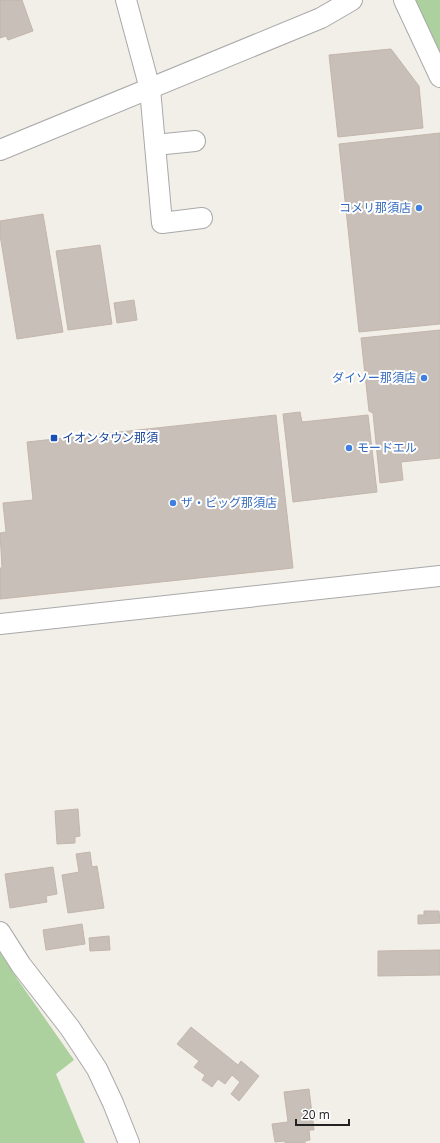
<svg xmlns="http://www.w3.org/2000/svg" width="440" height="1143" font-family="'Open Sans','Noto Sans JP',sans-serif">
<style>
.forest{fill:#add19e}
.building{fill:#c7bfb8;stroke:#c4b6ab}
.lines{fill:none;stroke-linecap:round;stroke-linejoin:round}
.minor-casing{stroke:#a9a9a9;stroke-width:22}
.minor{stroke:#fff;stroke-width:20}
.shop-dot{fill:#3f7fe0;stroke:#fff;stroke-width:1.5}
.transit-dot{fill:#1a4fb4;stroke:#fff;stroke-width:1.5}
.labels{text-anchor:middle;stroke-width:4;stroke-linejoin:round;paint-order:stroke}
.shop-label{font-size:12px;fill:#366cbe;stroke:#fff;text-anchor:end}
.transit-label{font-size:12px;fill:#164399;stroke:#fff;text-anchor:start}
</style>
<rect width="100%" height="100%" fill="#f2efe9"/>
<!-- forest -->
<g class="forest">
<path d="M399,0H440V89Z"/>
<path d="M0,952L18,980L74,1060L56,1074L85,1143H0Z"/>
</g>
<!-- building -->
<g class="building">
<path d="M0,0H22L33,31L8,40L6,36L0,38Z"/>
<path d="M391,49L419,86L423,128L338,137L329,55Z"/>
<path d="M440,133V324L359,332L339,144Z"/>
<path d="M43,214L63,332L17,339L0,235V221Z"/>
<path d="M100,245L112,324L68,330L56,251Z"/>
<path d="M134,300L137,320L117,323L114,303Z"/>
<path d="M440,330V458L401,462L403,480L380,483L373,413L369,411L361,338Z"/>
<path d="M300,412L302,422L368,415L377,492L293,502L283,414Z"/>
<path d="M276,415L293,568L0,599V568H2L0,533L6,532L3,503L33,500L27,442Z"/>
<path d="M78,809L80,836L75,837V843L57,844L55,811Z"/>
<path d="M90,852L92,867L97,866L104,908L68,913L62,875L79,872L76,854Z"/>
<path d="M53,867L57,894L46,896L47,902L10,908L5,874Z"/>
<path d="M424,911H439L440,923L418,924V915H424Z"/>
<path d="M82,924L85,944L46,950L43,930Z"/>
<path d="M109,936L110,950L90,951L89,938Z"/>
<path d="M440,950V975L378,976V951Z"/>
<path d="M191,1027L238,1065L241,1061L259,1076L239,1101L231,1094L240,1082L232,1075L225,1084L218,1079L212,1087L202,1080L205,1075L194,1067L199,1061L177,1044Z"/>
<path d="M309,1089L314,1130H309L310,1140L305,1141V1143H285V1141L275,1142L272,1124L288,1122L284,1092Z"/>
</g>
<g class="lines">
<!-- minor casing -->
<g class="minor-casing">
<g id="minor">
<path d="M126,0L150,89L162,223L202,218"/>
<path d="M404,0L440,77"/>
<path d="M155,145L195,141"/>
<path d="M0,150L321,18L352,0"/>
<path d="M0,624L440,576"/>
<path d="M0,932L21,965L70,1028L97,1069L113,1103L129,1143"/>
</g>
</g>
<!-- minor -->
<use href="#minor" class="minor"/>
</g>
<!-- markers -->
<g class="shop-dot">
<circle cx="419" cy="208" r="4"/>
<circle cx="424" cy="378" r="4"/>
<circle cx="349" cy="448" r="4"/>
<circle cx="173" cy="503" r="4"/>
</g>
<rect class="transit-dot" x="50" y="434" width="8" height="8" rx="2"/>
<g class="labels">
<!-- shop labels -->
<g class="shop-label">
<text x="411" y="212">コメリ那須店</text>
<text x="416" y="382">ダイソー那須店</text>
<text x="357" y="452" text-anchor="start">モードエル</text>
<text x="181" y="507" text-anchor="start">ザ・ビッグ那須店</text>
</g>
<!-- transit labels -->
<g class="transit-label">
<text x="62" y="442">イオンタウン那須</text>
</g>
</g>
<!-- scale -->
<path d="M296 1119v6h53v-6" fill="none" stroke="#222222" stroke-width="2"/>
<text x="302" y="1119" font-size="12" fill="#222222" stroke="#ffffff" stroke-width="3" paint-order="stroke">20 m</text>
</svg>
